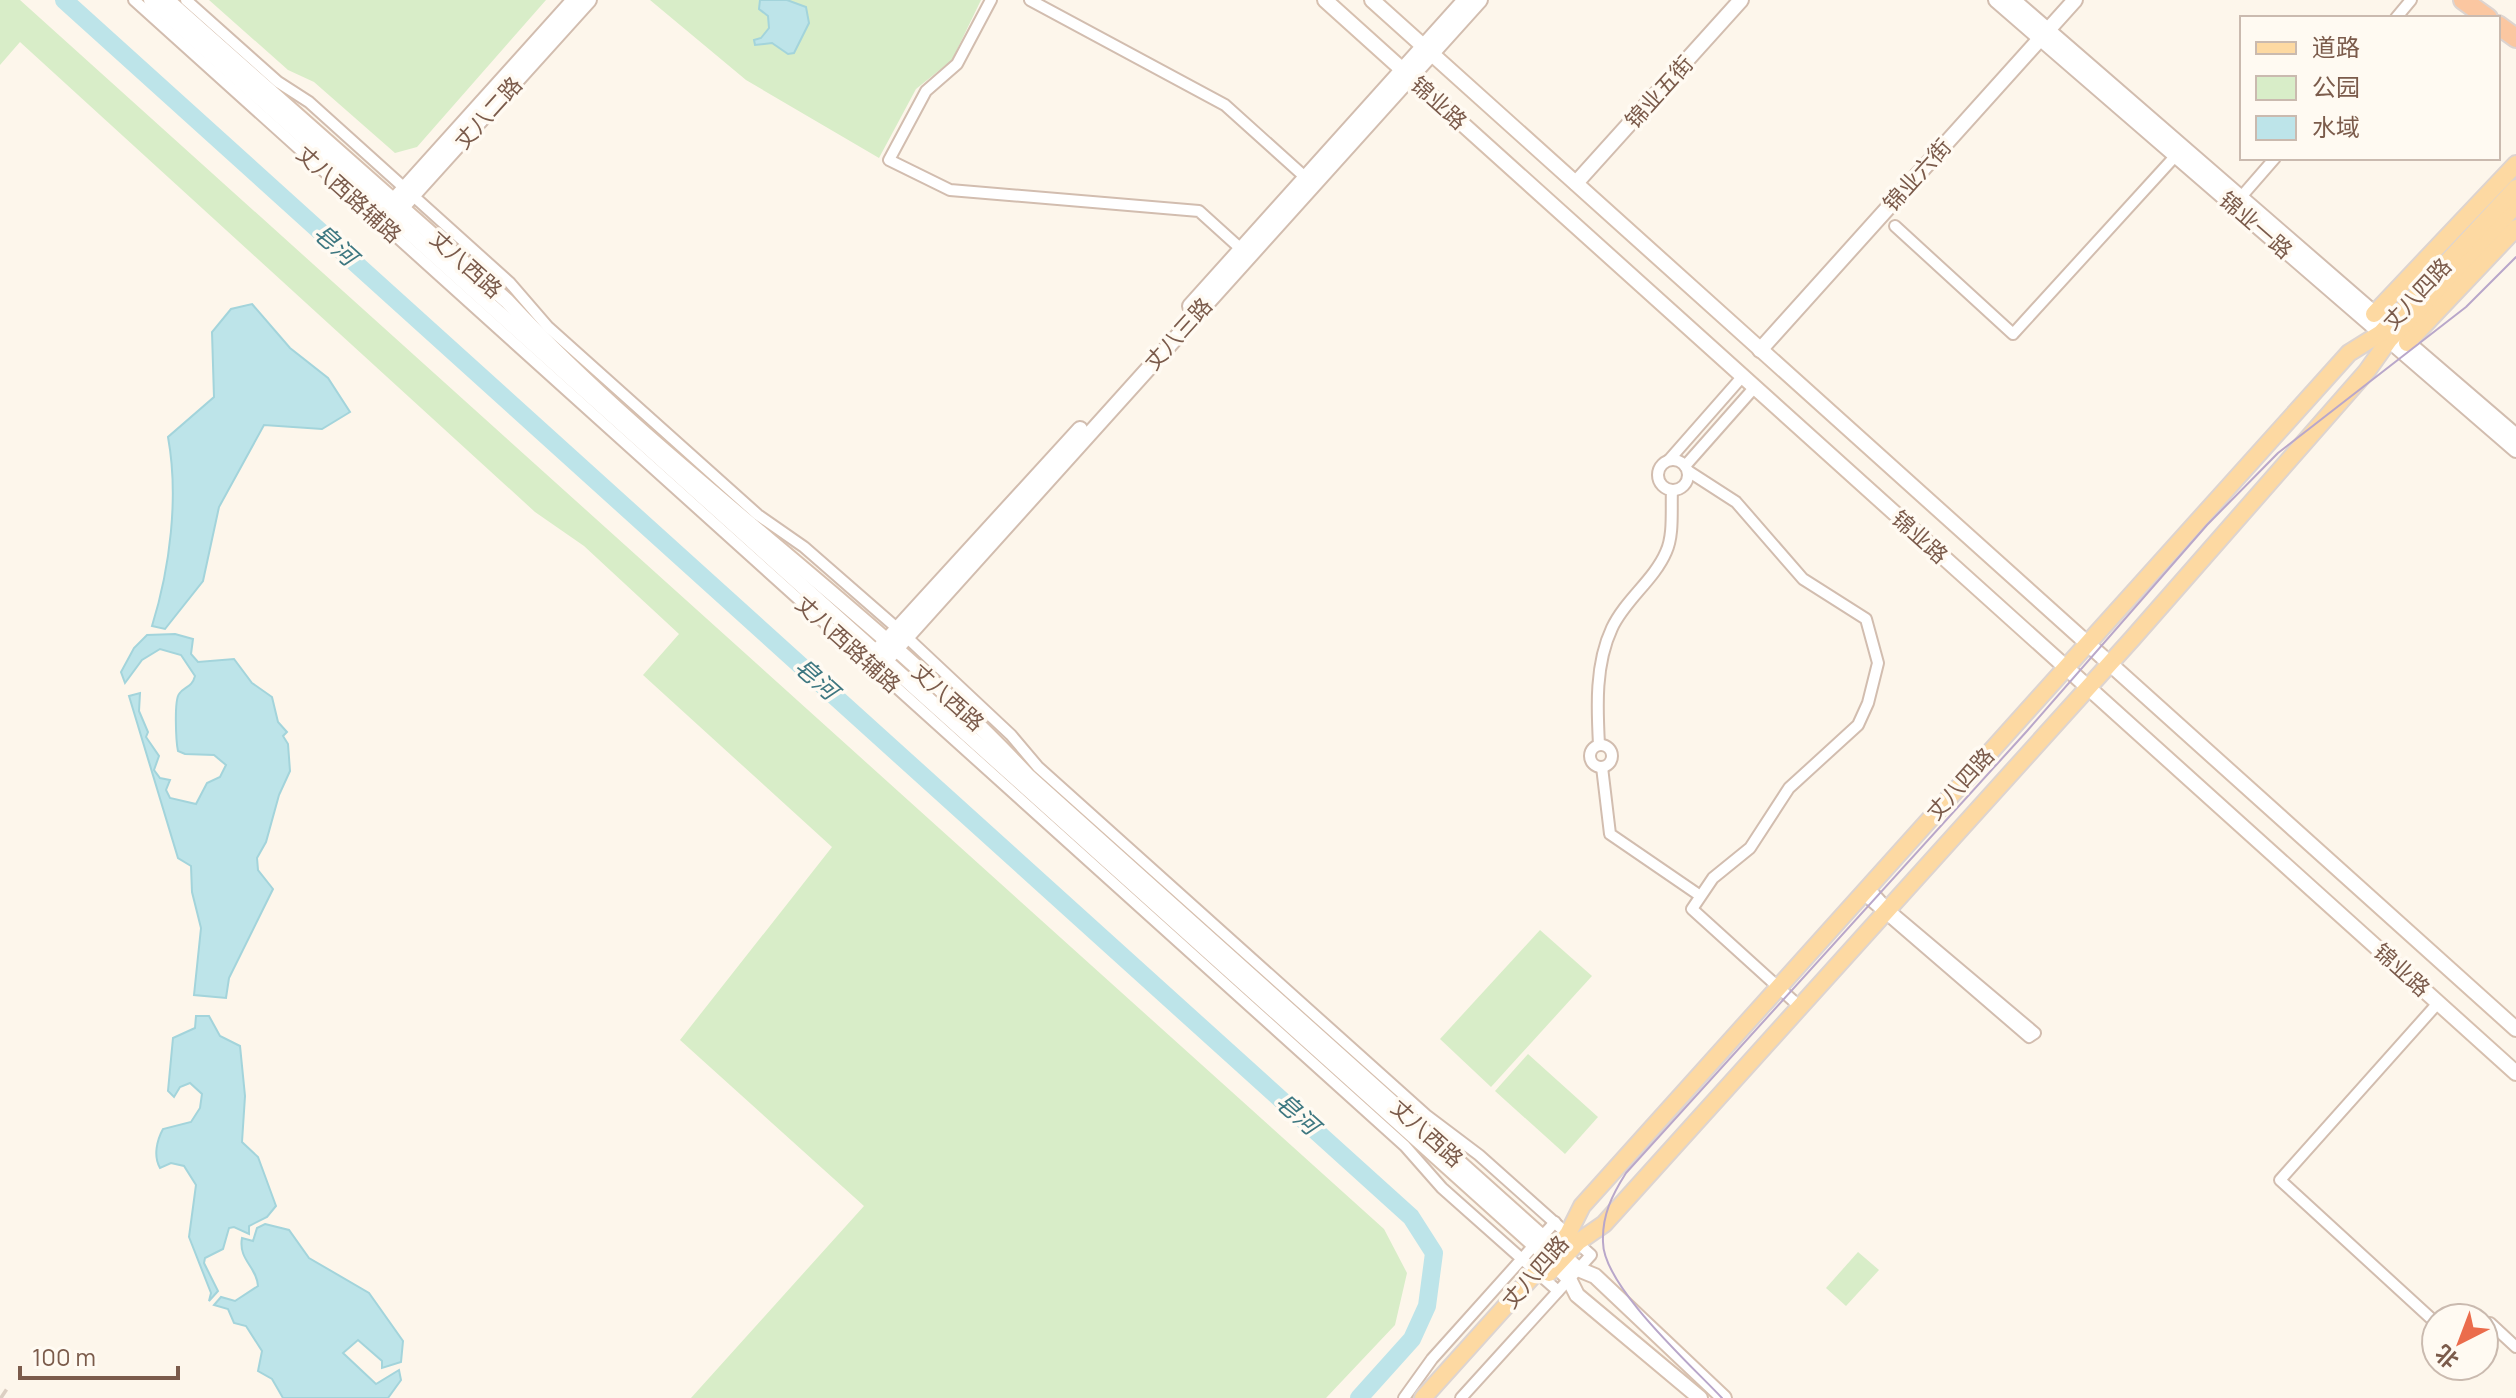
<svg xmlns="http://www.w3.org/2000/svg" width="2516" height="1398" font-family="Manrope,'Noto Sans SC',sans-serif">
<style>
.green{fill:#d8edc8}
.water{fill:#bde4e9;stroke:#a3d4db;stroke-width:2}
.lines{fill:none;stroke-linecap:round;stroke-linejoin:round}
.river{stroke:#bde4e9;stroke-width:18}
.trunk-tunnel{stroke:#dccfc3;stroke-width:18;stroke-dasharray:18 9;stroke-linecap:butt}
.minor-casing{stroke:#d2bdaf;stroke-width:14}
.tertiary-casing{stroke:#d2bdaf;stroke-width:18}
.secondary-casing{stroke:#d7c0af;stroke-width:18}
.primary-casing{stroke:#ddd4d0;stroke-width:20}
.trunk-casing{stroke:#ddd4d0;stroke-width:22}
.minor{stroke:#fff;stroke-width:10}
.tertiary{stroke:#fff;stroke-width:14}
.secondary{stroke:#fff;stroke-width:14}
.primary{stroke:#fdd9a2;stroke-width:16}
.trunk{stroke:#fbc7a1;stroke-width:18}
.tram{stroke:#b9a7ca;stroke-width:2}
.labels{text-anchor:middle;stroke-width:7;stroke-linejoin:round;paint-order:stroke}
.street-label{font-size:22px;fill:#7b5b4b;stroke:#fffaf2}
.water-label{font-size:24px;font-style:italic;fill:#3d7780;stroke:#fffaf2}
</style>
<rect width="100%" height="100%" fill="#fdf6eb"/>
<!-- green -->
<g class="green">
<path d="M0,0H20L1384,1229L1407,1273L1395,1325L1326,1398H691L864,1206L680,1040L832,847L643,675L679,634L584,546L535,512L20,42L0,65Z"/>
<path d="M209,0H546L417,147L395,153L314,82L288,70Z"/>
<path d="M650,0H981L952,60L916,89L879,158L746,80Z"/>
<path d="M1540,930L1592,976L1491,1087L1440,1039Z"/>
<path d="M1528,1054L1598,1117L1565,1154L1495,1091Z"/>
<path d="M1858,1252L1879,1270L1846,1306L1826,1288Z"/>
</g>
<!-- water -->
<g class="water">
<path d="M760,0H787L806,7L809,23L794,53L788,54L772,43L755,45L754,40L761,38L769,28L768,16L759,9Z"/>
<path d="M252,304L290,348L328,378L350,412L322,429L264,425L219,507L203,581L165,629L152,626C170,568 179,497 168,437L214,397L212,332L231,309Z"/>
<path d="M175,634L193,639L191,654L198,662L234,659L252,683L272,697L278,722L287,732L283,736L288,744L290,771L279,795L266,842L257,858L258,870L273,889L229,978L226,998L194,995L201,928L192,892L191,866L178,858L129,696L140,693L139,711L148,732L146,737L159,756L154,770L160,778L170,780L166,790L170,798L196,804L207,783L220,777L226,765L214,755L185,754L178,751C176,742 174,701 179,694C184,686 192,688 195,676L181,655L160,649L142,660L125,683L121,672L134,648L147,635Z"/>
<path d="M196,1016H209L220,1036L240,1046L245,1096L242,1142L258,1157L276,1206L267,1217L249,1226V1234L234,1227L229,1228L223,1249L205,1258L204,1263L218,1291L209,1301L211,1293L189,1237L196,1185L184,1166L171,1163L160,1168C153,1156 157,1140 163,1129L191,1122L200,1108L202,1094L190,1083L180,1087L174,1097L168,1091L173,1038L195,1028Z"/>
<path d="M265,1224L289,1230L309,1258L369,1293L403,1341L401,1362L382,1368V1361L358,1340L343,1353L376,1384L399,1370L401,1380L388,1398H283L272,1379L258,1371L262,1351L246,1326L234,1323L228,1309L214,1305L221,1297L235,1301L258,1286C257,1267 238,1260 242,1238L253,1241L257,1228Z"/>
</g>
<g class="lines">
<!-- river -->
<path class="river" d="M64,0L1411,1217L1434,1253L1427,1306L1412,1339L1359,1398"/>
<!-- trunk-tunnel -->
<path class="trunk-tunnel" d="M0,1396L3,1398"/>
<!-- minor casing -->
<g class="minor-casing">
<g id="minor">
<path d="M134,0L1405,1146L1442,1188L1558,1291"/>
<path d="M186,0L278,82L309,102L510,283L548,327L758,515L804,547L898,629L1011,735L1038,767L1426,1115L1479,1155L1591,1255L1461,1398"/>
<path d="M991,0L957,64L926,91L889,160L950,190L1199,211L1241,249"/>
<path d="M1030,0L1225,105L1305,177"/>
<path d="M2396,18L2411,0"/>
<path d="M2241,197L2275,158"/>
<path d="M1895,226L2013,334L2179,152"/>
<circle cx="1673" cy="475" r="15"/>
<path d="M1669,460L1742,377"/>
<path d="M1685,466L1754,388"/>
<path d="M1688,471L1736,502L1803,579L1866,619L1878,663L1868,703L1858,725L1789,788L1750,848L1713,878L1692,909L1799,1006"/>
<circle cx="1601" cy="756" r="11"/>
<path d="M1599,745C1597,707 1595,664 1612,628C1625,600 1654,580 1666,552C1674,535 1671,509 1672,490"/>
<path d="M1602,767L1610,834L1699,895"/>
<path d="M1862,893L2029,1037L2035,1033L1887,908L1868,887"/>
<path d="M2436,1323L2280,1180L2438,1003"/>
<path d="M2484,1329L2490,1323L2516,1347"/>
<path d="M1404,1398L1432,1359L1555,1222"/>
</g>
</g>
<!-- tertiary casing -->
<g class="tertiary-casing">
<g id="tertiary">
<path d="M1996,0L2516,450"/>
<path d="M2013,0L2383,321"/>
<path d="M1576,183L1741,0"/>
<path d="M377,219L574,0"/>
<path d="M385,226L589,0"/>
<path d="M1190,306L1465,0"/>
<path d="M2401,337L2516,436"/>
<path d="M1760,350L2075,0"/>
<path d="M878,650L1080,429"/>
<path d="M877,670L1480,0"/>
</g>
</g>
<!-- secondary casing -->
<g class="secondary-casing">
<g id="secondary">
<path d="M151,0L1549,1258L1569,1279L1577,1295L1700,1398"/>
<path d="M167,0L507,301C667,473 867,604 1028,776L1578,1269L1595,1276L1724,1398"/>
<path d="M1325,0L2516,1073"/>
<path d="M1372,0L2516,1029"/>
</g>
</g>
<!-- primary casing -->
<g class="primary-casing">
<g id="primary">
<path d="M2374,314L2516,164"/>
<path d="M2407,343L2516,228"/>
<path d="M1549,1273L1578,1242L1604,1224L2132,639L2367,371L2389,340L2516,205"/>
<path d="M1423,1398L1549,1258L1568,1234L1582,1206L2349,353L2381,333L2516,188"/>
</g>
</g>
<!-- trunk casing -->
<g class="trunk-casing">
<g id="trunk">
<path d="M2463,0L2488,18"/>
<path d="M2498,25L2516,38"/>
</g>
</g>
<!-- minor -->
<use href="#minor" class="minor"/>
<!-- tertiary -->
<use href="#tertiary" class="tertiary"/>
<!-- secondary -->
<use href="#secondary" class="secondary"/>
<!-- primary -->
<use href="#primary" class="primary"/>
<!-- trunk -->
<use href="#trunk" class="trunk"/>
<!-- tram -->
<path class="tram" d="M1722,1398C1691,1365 1603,1286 1603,1242C1602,1215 1612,1195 1626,1173L2027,731L2207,525L2278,453L2466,307L2516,257"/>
</g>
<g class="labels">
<!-- street labels -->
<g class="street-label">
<text transform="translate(1659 92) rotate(-48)" y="8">锦业五街</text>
<text transform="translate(1439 103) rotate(42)" y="8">锦业路</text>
<text transform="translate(488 113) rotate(-48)" y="8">丈八二路</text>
<text transform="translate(1917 175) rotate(-48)" y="8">锦业六街</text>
<text transform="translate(349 194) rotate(42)" y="8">丈八西路辅路</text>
<text transform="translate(2256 225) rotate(41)" y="8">锦业一路</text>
<text transform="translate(466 264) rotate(42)" y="8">丈八西路</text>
<text transform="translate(2417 294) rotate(-47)" y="8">丈八四路</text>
<text transform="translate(1178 334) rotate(-48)" y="8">丈八三路</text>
<text transform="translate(1920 537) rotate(42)" y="8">锦业路</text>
<text transform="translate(848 644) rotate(42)" y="8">丈八西路辅路</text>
<text transform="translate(948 697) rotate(42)" y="8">丈八西路</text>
<text transform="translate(1960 784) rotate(-48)" y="8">丈八四路</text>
<text transform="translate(2402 970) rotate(42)" y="8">锦业路</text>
<text transform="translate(1427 1133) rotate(42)" y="8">丈八西路</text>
<text transform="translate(1535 1272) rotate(-49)" y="8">丈八四路</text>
</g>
<!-- water labels -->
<g class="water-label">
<text transform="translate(335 245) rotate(42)" y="8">皂河</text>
<text transform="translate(816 679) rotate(42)" y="8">皂河</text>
<text transform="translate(1297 1114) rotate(42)" y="8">皂河</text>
</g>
</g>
<!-- legend -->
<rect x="2240" y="16" width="260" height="144" fill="#fffaf2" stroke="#cabaaf" stroke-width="2"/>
<rect x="2256" y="42" width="40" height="12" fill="#fdd9a2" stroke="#cabaaf" stroke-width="2"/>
<text x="2312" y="56" font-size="24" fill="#7b5b4b">道路</text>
<rect x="2256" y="76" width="40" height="24" fill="#d8edc8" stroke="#cabaaf" stroke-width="2"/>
<text x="2312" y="96" font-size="24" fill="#7b5b4b">公园</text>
<rect x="2256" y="116" width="40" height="24" fill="#bde4e9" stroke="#cabaaf" stroke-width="2"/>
<text x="2312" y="136" font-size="24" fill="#7b5b4b">水域</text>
<!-- north arrow -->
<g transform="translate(2460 1342) rotate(222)"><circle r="38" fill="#fffaf2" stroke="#cabaaf" stroke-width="2"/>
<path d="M0-6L14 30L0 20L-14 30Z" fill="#eb6c4c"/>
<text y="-12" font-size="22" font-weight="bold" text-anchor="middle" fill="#7b5b4b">北</text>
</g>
<!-- scale -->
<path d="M20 1366v12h158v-12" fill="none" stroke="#7b5b4b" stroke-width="4"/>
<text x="32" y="1366" font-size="24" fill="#7b5b4b" stroke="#fffaf2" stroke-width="6" paint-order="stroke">100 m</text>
</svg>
